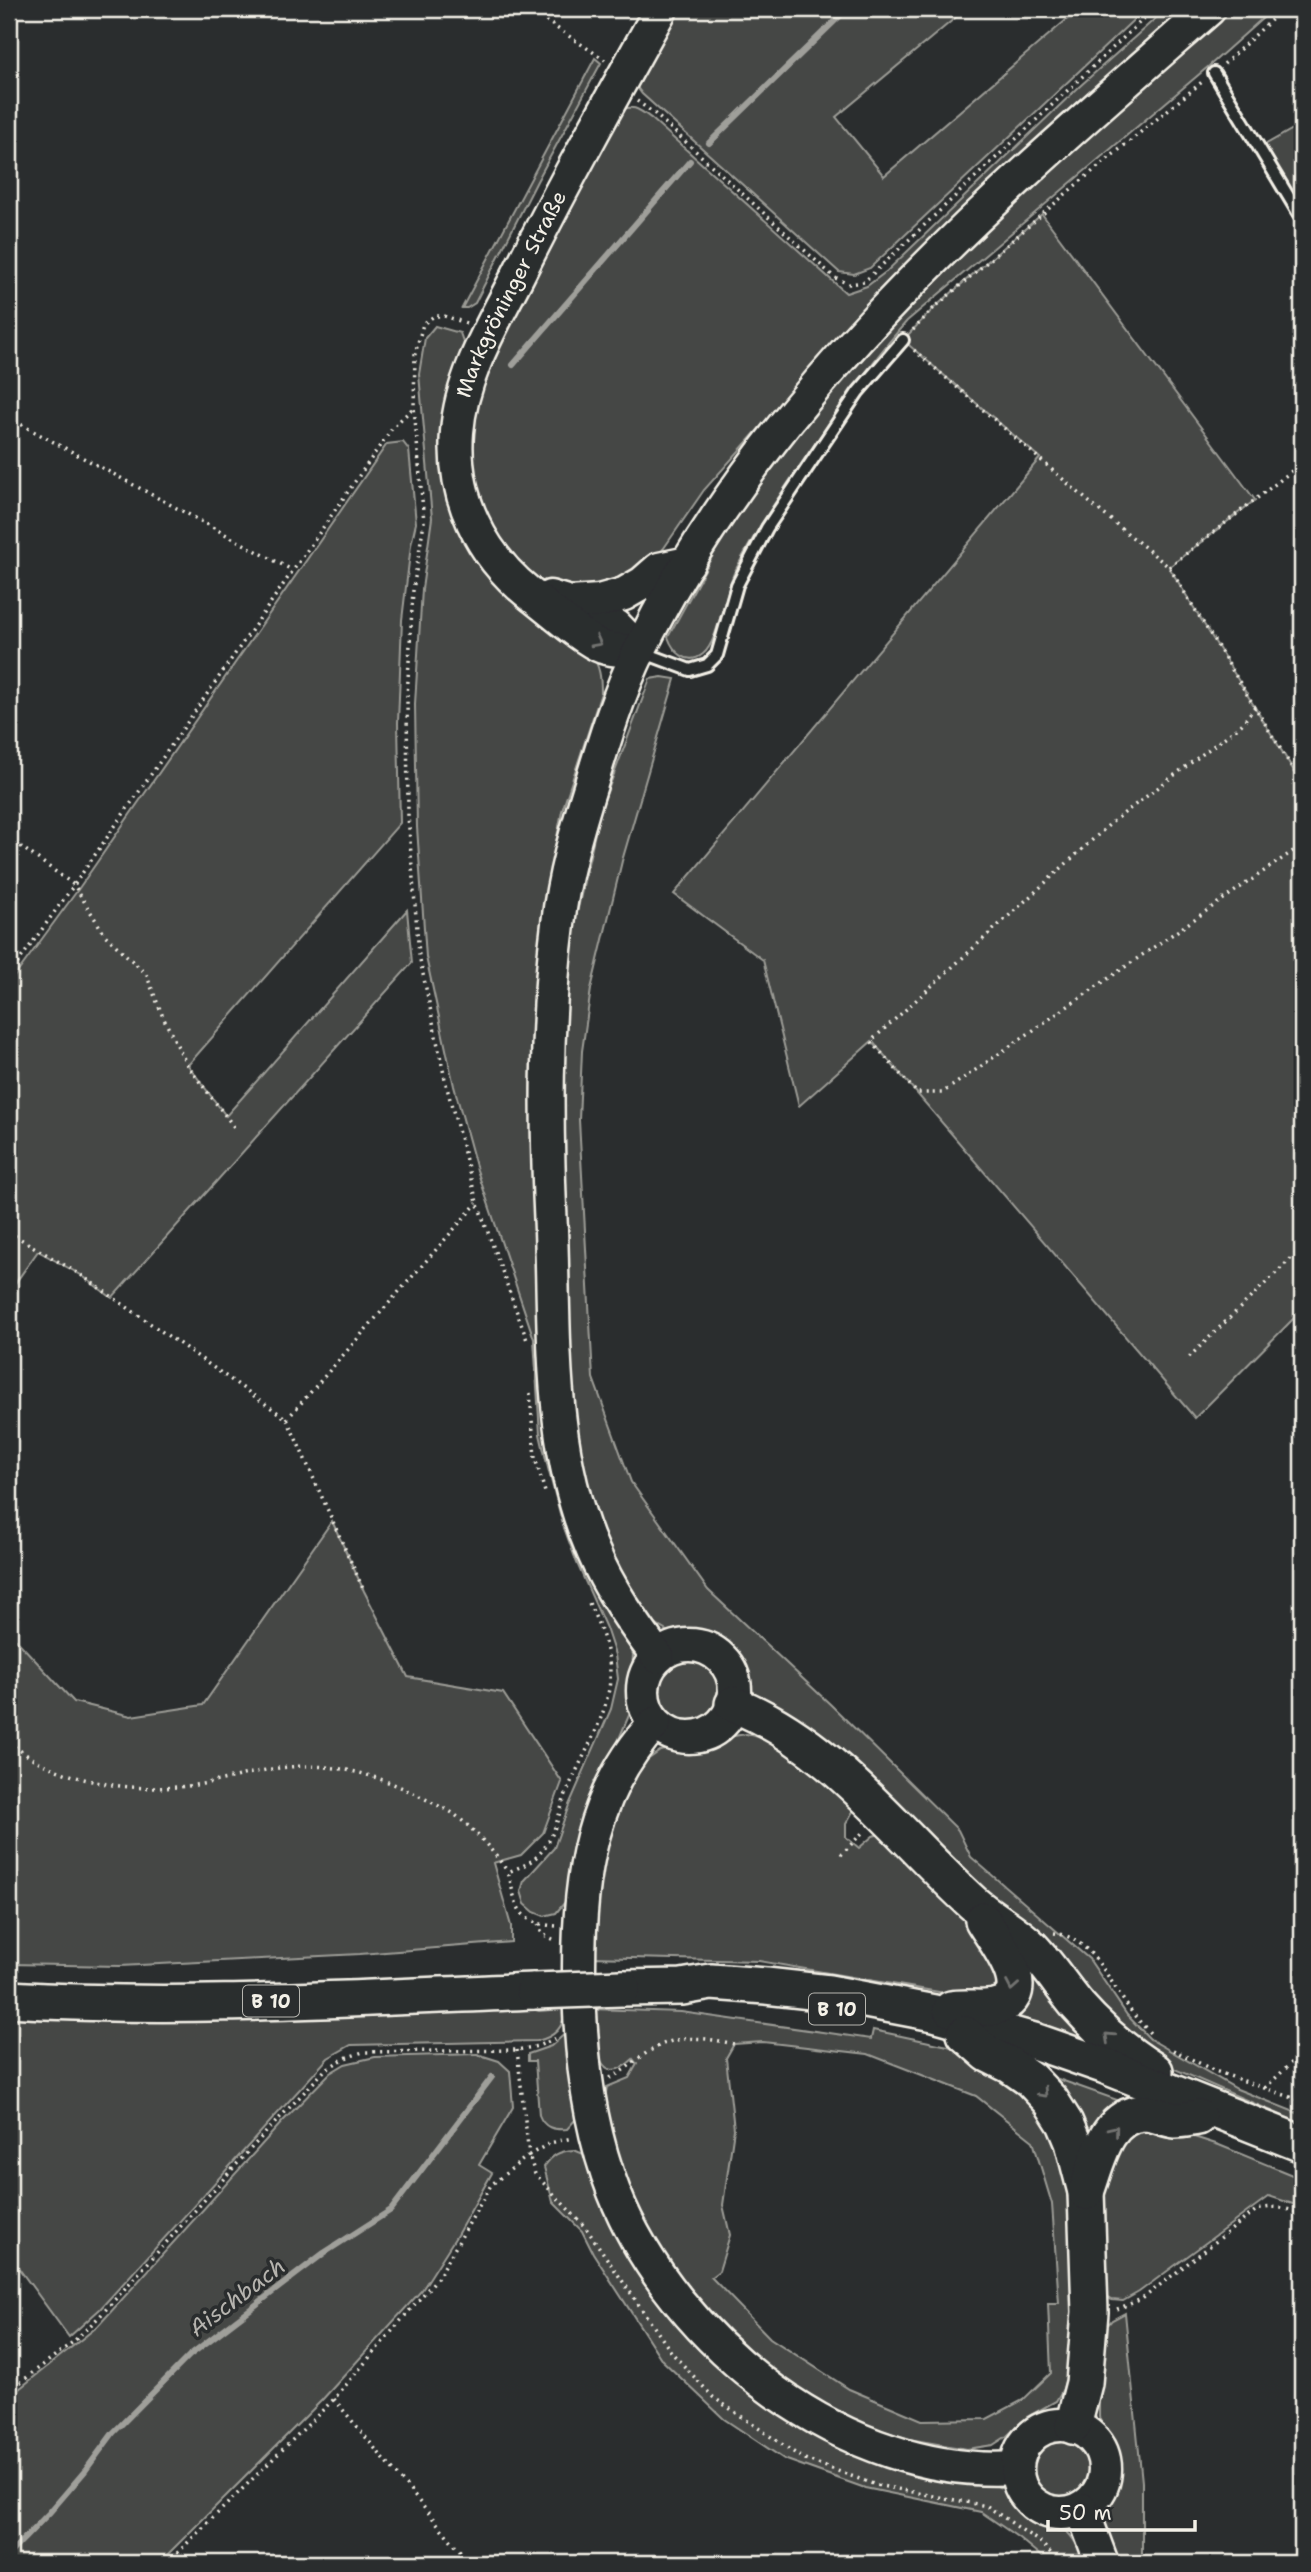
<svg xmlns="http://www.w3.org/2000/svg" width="1311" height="2572" font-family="'Shantell Sans',sans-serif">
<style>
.green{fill:#444645;stroke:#9c9c96;stroke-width:2;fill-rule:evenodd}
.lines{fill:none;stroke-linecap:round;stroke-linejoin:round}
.stream{stroke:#9f9f9a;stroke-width:6}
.lane-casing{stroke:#f4f1e8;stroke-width:16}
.secondary-casing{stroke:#f4f1e8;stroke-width:37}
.primary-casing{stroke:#f4f1e8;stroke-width:40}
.path{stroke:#f4f1e8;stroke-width:3.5;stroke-dasharray:2 5;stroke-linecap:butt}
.lane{stroke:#2a2d2e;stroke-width:10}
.secondary{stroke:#2a2d2e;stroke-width:32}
.primary{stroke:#2a2d2e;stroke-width:35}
.primary-bridge-casing{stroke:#f4f1e8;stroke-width:40;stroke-linecap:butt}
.primary-bridge{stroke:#2a2d2e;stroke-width:35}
.oneway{stroke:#71726f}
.labels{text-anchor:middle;stroke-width:7;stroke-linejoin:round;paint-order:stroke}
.shield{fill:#2a2d2e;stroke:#b7b6b0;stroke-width:2}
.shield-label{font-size:19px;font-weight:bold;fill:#f4f1e8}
.street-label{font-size:21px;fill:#f4f1e8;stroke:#2a2d2e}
.water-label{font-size:23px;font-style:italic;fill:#b5b3ae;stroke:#2a2d2e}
</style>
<rect width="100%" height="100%" fill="#2a2d2e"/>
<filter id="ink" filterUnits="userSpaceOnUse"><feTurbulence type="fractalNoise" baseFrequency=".0143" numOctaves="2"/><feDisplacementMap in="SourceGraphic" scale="14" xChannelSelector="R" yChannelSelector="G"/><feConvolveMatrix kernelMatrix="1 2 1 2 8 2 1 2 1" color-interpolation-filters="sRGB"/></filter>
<g filter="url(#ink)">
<!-- green -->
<g class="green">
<path d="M675,9H966L836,117L884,176L1079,9H1145L870,268L854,274L839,272L642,94L636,86Z"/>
<path d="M1166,9H1188L864,311L704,490L664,548L647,568L622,586L558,589L538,580L517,560L502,543L488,520L478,495L473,471L472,418L497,342L617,112C632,103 639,109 652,119L846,293L867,286L887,271L1080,86Z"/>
<path d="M1227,9H1273L1209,66L907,321C876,356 850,394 823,432C792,477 760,522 735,571C725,591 718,643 703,654C687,667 673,651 668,637L724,535L798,430L919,291Z"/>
<path d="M595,58L601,63L537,181L475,303L467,308H462Z"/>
<path d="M1302,124V219L1259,148Z"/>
<path d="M1042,214L1255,500L1169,567L1302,784V1310L1195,1418L872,1041L799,1106L763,960L674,894L1040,458L903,340L933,309Z"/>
<path d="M435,326L460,333L465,347L446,473L591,653C600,667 601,677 601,693L562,811L545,900L534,1056L593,1578L633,1654L630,1713L576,1840L565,1902L556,1913L544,1916L534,1912L525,1904L521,1891L524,1881L554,1848L569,1805L611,1709L618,1679L615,1655L606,1628L577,1563L563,1525L548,1468L540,1434L534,1339L477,1170L454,1086L426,957L417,827L415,704L422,589L432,518L419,374L425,338Z"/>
<path d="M403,442L409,450L416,523L411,545L402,620L398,723L400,823L188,1065L226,1116L407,910L412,963L112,1298L81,1275L38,1251L9,1292V984L77,891L387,444Z"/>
<path d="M662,677L675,679L622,861L591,989L582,1051L579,1120L593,1378L631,1482L708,1590L831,1705L958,1830L971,1857L1089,1959L1127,2015L1150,2039L1237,2089L1302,2115V2124L1163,2064L785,1714L749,1689L737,1660L712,1638L670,1633L655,1624L615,1567L583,1478L570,1382L560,1078L566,995L576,917L600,811L650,679Z"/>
<path d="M332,1521L364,1591L408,1677L503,1693L562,1782L543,1833L521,1855L493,1863L511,1926V1942L360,1954L120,1966L9,1964V1632L74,1702L131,1716L203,1705Z"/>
<circle cx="689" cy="1692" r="35"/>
<path d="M746,1734C787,1741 824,1780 856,1806L846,1824V1837L859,1848L873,1836L883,1833L927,1876L994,1953L998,1982L992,1991L962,1996L759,1961L589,1957L598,1860L629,1780L646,1761L660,1751L676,1748L692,1749L707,1746L722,1738Z"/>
<path d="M1023,1960L1104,2047L1012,2019Z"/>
<path d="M526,2007L539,2011L563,2009C566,2027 554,2037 537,2041L351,2045L328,2058L100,2309L69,2337L9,2255V2013Z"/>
<path d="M592,2009L681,2012L871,2039L873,2030L948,2046L978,2057L1029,2089L1066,2151L1077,2295L1072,2359L1063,2389L1056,2401L1027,2417L1007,2436L993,2445L967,2449L949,2446L909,2439L865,2425L836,2412L776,2376L726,2336L660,2257L617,2168L603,2107L607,2087L629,2078L637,2064L633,2059C595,2095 594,2032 592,2009ZM763,2042L868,2054L976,2096L1033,2141L1052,2204L1059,2303H1048L1051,2373L1023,2400L987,2419L922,2420L849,2389L770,2338L711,2277L719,2271L730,2235L723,2205L734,2129L726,2058L734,2044Z"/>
<path d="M567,2032L577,2118L567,2129C553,2130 544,2128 539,2115L535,2061H528V2054L551,2046Z"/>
<path d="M477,2054L499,2061L510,2071L513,2107L479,2165L492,2173L457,2235L422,2290L322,2400L159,2563H9V2397L98,2326L283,2121L330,2073L345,2064L375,2057Z"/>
<path d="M1044,2074L1120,2101L1091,2152Z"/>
<path d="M1160,2126L1219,2145L1302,2179V2207L1269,2196L1139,2292L1123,2301L1112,2300L1107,2297L1101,2284L1097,2204L1122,2135Z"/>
<path d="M574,2150L586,2155L745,2384L1004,2489C1014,2499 1018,2510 1030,2517C1040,2524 1051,2523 1061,2528C1073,2533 1080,2552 1086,2563H1049L1019,2538L981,2512L865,2488L784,2459L724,2419L662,2360L593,2253L582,2231L553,2202L544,2167C552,2155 559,2151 574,2150Z"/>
<path d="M1125,2313L1142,2482V2563H1117L1103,2521L1106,2505L1114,2487L1116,2461L1113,2447L1106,2435L1099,2417V2373L1104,2330L1112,2320Z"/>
<circle cx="1061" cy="2470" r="30"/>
</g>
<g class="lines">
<!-- stream -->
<g class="stream">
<path d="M709,143L847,9"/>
<path d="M513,365L690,161"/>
<path d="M9,2554L49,2513L85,2471L113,2433L190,2355L324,2253L391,2210L492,2077"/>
</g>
<!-- lane casing -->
<g class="lane-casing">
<g id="lane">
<path d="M1214,73L1302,219"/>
<path d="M642,652L690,670L707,665L717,655L737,585L767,528L858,392L903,340"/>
</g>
</g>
<!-- secondary casing -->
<g class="secondary-casing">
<g id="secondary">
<path d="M550,597L570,603L616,626L640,651"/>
<path d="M570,603L599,601L624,594L643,583L659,569L688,563"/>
<path id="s1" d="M640,651C628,650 614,651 603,647C585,641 547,607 530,594C480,554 452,496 457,432C461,376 493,324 518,275C563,185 612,97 661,9"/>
<circle cx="689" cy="1691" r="46"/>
<path d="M658,1657C633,1623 609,1589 593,1551C549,1450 555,1338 551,1230C546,1128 545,1025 558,924C563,877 577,829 591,784C605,738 619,692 640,649C768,388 995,197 1209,9"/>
<path d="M655,1723C590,1793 579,1878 579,1969C579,2043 587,2123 614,2192C674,2344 848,2480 1016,2468"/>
<circle cx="1061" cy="2469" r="44"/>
<path d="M1082,2509L1102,2563"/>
</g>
</g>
<!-- primary casing -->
<g class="primary-casing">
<g id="primary">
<path d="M733,1704C832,1743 897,1834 973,1903C991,1919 1014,1930 1032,1948C1049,1966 1062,1987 1078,2006C1101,2032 1126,2053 1155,2071"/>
<path d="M622,1988L682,1987L711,1982L766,1986L829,1993L934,2013L1034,2041L1103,2065L1302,2144"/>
<path d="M9,1999C184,2010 359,1998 534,1991"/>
<path d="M951,2009C966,2006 980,2010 995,2007C1041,1996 995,1941 983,1920"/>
<path d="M965,2034L988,2054L1010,2065L1030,2079L1051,2101L1065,2123L1073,2142L1086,2192L1090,2312L1084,2383L1073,2426"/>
<path d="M1086,2192C1097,2163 1105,2114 1144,2113C1155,2113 1165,2119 1176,2120C1183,2120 1191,2118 1198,2117"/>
</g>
</g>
<!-- path -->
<g class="path">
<path d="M528,9L605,60"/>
<path d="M9,26L20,9"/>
<path d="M1224,64L1283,9"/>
<path d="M637,101L655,114L835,278L849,284L864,282L1154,9"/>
<path d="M466,323L444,316H434L423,324L415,354L414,407L424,522L413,590L407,697L408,816L419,955L446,1084L477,1202L527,1340"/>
<path d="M913,330L933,309L1076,185L1202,82"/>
<path d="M914,350L1095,507L1169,567L1302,784"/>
<path d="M9,418L292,570"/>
<path d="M1169,567L1302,463"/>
<path d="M1255,707L1241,725L1111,823L871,1041L917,1093H942L1302,845"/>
<path d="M9,838L74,885L105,935L146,974L163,1017L187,1065L234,1127"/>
<path d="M9,975L74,885L393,427L414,407"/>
<path d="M9,1232L81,1275L287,1419L364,1591"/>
<path d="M1189,1357L1302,1248"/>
<path d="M530,1393L535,1458L545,1492"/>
<path d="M287,1419L477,1203"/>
<path d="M9,1742C58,1783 134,1794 195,1785C227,1781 257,1769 289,1767C339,1762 387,1778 431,1802C438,1806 447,1809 454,1814C475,1830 493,1851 508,1872"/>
<path d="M841,1855L864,1831"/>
<path d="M538,1924L542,1934L555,1940"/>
<path d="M556,1926C516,1923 517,1907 508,1872C520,1867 532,1863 540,1853C556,1836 559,1810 568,1789C582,1756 611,1711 610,1674C610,1649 599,1625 589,1603"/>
<path d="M1054,1933C1091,1937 1109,1981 1129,2008C1135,2017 1143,2025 1150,2033"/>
<path d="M517,2050L529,2155L550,2143L572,2138"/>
<path d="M1173,2050L1215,2071L1302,2101"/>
<path d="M610,2078C627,2070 640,2055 657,2047C681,2034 708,2038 734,2044"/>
<path d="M1265,2088L1302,2053"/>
<path d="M1117,2309L1142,2299L1255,2211C1272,2204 1285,2208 1302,2214"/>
<path d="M9,2391L73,2342L100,2316L254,2145L326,2069L345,2058L363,2052L517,2050L538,2046L557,2038"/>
<path d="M334,2399L470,2563"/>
<path d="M167,2563L334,2399L439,2276L491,2185L529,2155L535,2174L586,2228L672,2353L713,2397L802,2458L876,2485L987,2506L1041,2543L1060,2563"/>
</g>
<!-- lane -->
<use href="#lane" class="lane"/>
<!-- secondary -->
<use href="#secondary" class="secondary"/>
<!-- primary -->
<use href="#primary" class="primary"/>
<!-- primary-bridge casing -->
<g class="primary-bridge-casing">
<path id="primary-bridge" d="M534,1991L622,1988"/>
</g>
<!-- primary-bridge -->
<use href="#primary-bridge" class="primary-bridge"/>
</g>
<!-- one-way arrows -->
<defs><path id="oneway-chevron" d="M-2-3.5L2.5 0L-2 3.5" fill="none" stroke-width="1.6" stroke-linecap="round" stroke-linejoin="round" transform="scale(1.75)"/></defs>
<g class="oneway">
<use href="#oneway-chevron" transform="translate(597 642) rotate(28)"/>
<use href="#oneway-chevron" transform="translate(1012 1986) rotate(100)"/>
<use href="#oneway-chevron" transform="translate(1109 2037) rotate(-137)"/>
<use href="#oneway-chevron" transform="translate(1043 2093) rotate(47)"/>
<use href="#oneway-chevron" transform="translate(1114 2130) rotate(-51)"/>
</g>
</g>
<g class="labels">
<!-- shield labels -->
<g class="shield">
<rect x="243" y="1985.5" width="56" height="31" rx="5"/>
<rect x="809" y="1993.5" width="56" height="31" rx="5"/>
</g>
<g class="shield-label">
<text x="271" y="2008">B 10</text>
<text x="837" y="2016">B 10</text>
</g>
<!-- street labels -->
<g class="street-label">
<text dy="7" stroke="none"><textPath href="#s1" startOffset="462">Markgröninger Straße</textPath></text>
</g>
<!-- water labels -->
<g class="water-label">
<text transform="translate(237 2297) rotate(-37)" y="8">Aischbach</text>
</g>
</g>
<!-- margin -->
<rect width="1311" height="2572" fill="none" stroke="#2a2d2e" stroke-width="35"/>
<rect x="18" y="18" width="1276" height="2537" fill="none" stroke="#f4f1e8" stroke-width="2.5" filter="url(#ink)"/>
<!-- scale -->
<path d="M1048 2520v10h147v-10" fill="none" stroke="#f4f1e8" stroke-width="3.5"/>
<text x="1059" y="2520" font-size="21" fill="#f4f1e8" stroke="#2a2d2e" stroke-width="5" paint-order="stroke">50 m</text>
</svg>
